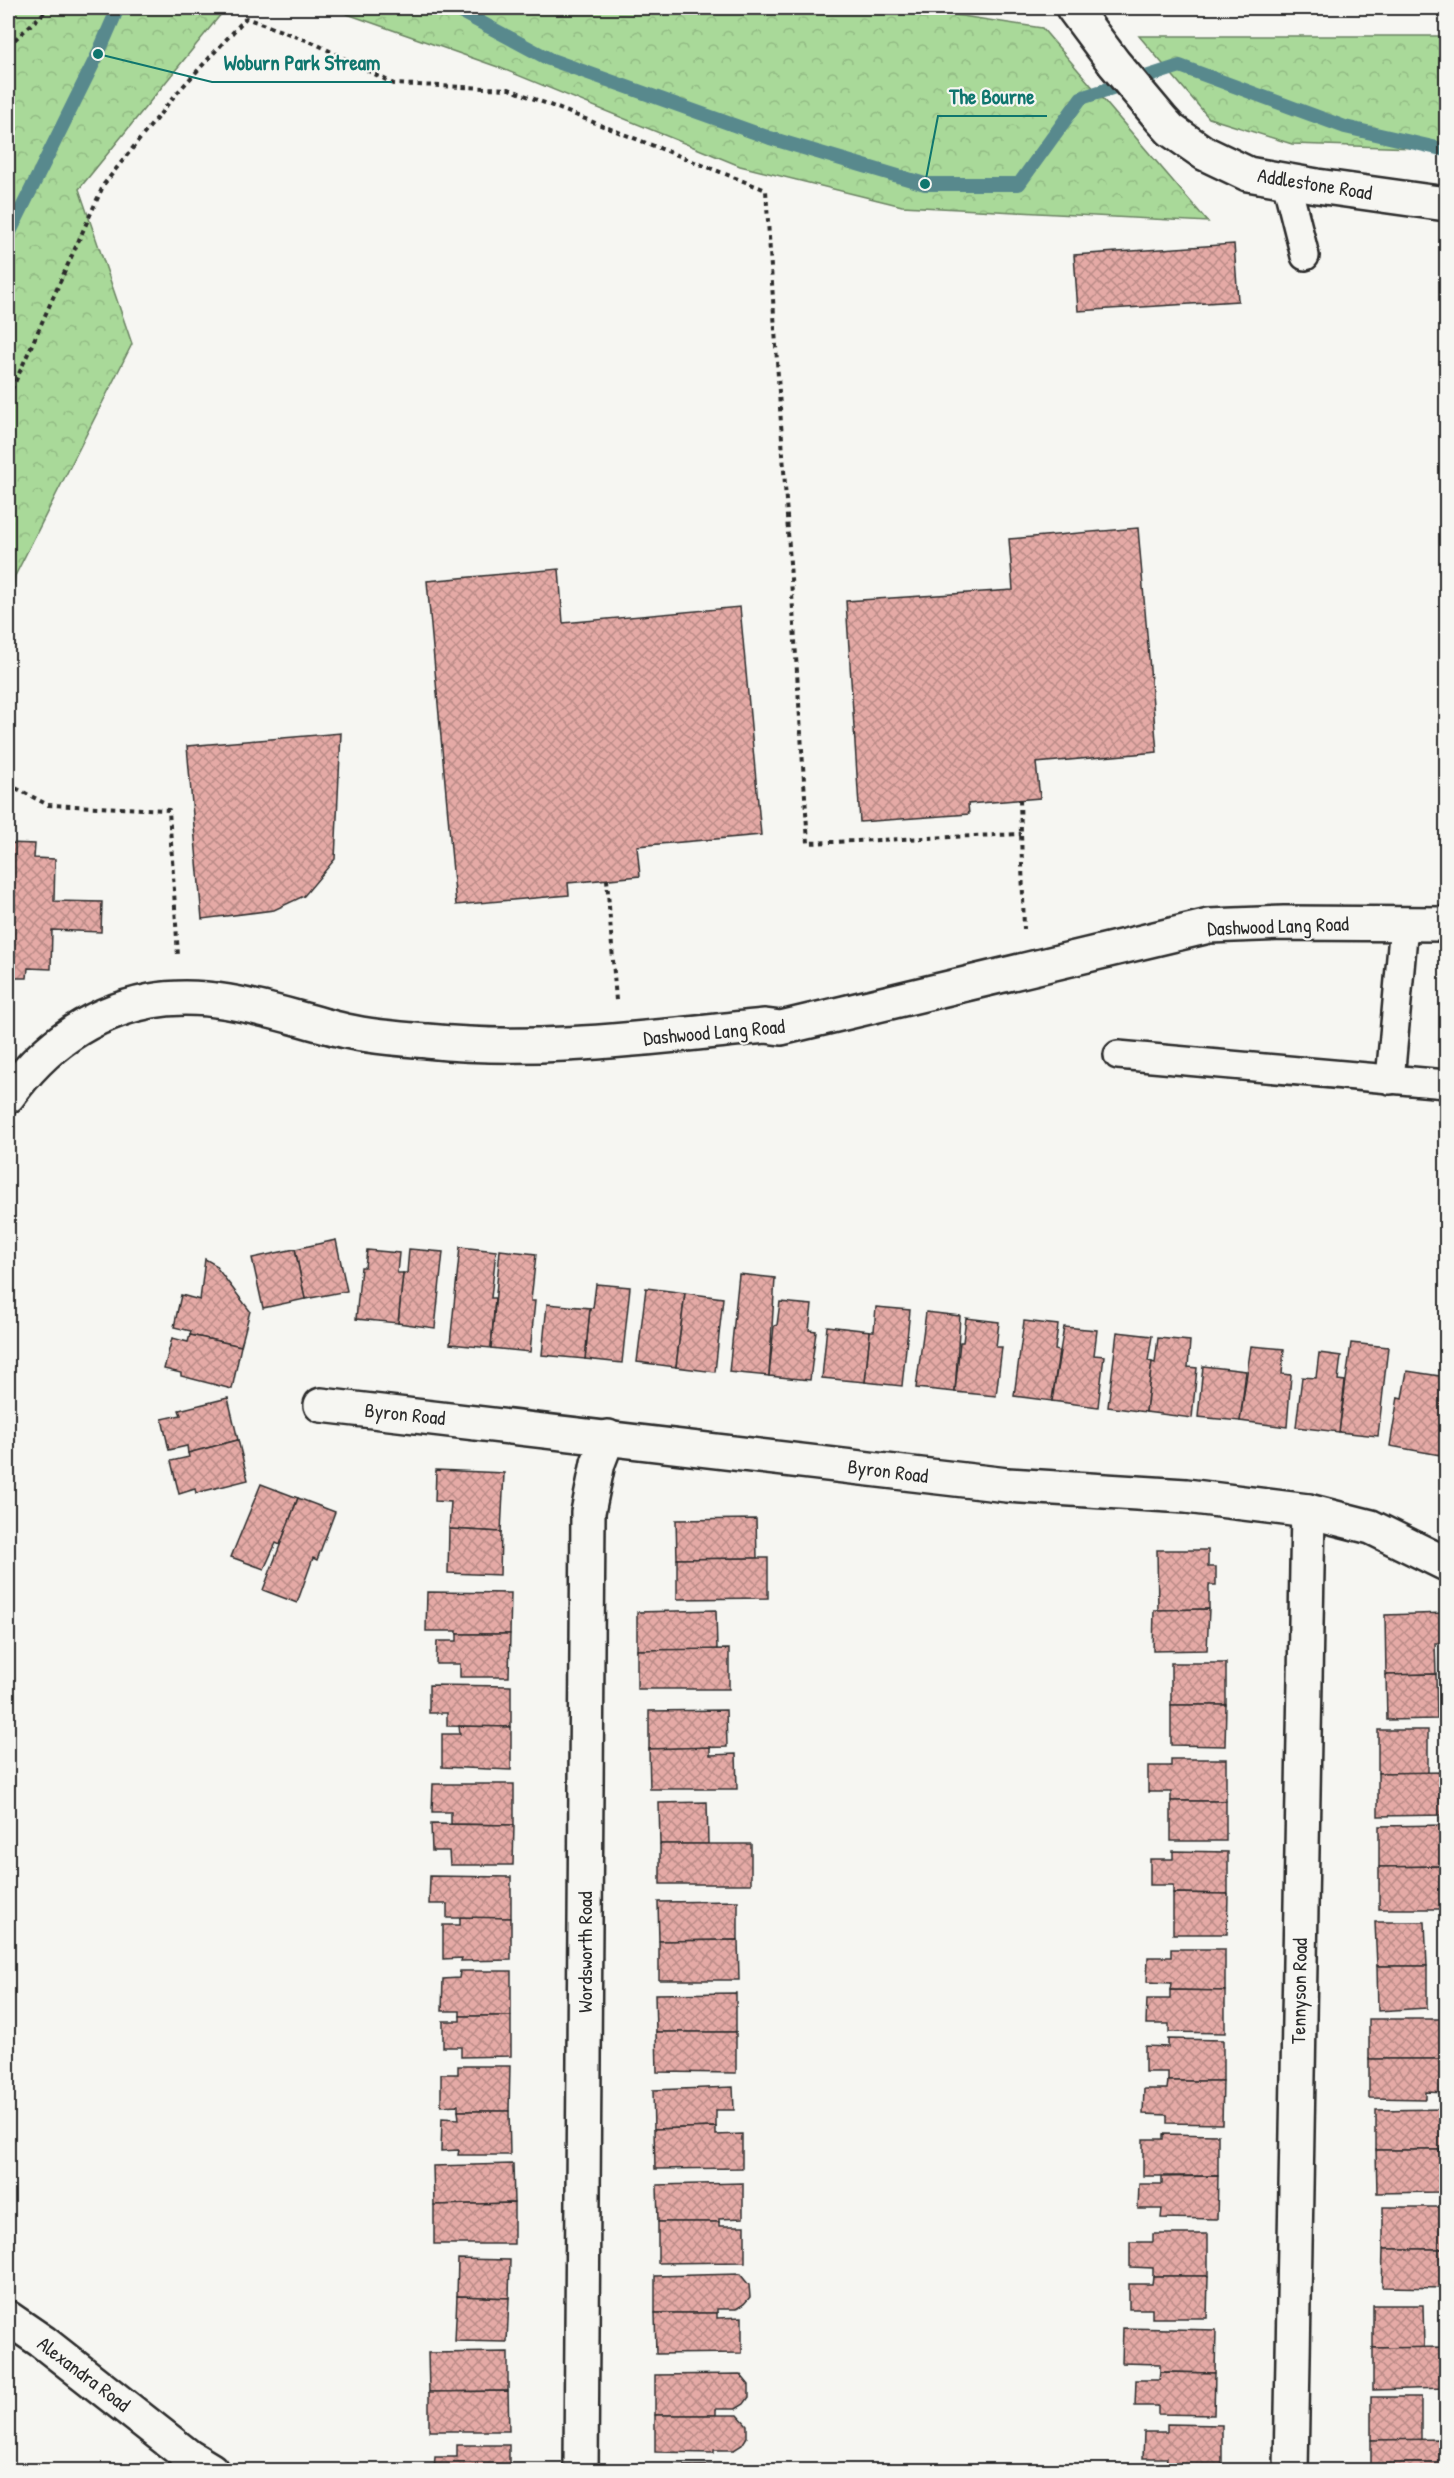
<svg xmlns="http://www.w3.org/2000/svg" width="1454" height="2478" font-family="'Patrick Hand',sans-serif">
<style>
.forest{fill:url(#forest-crowns);stroke:#6a8262;stroke-width:1.5}
.lines{fill:none;stroke-linecap:round;stroke-linejoin:round}
.stream{stroke:#59898d;stroke-width:14}
.building{fill:url(#building-cross-hatch);stroke:#2b2b2b;stroke-width:1.5}
.service-casing{stroke:#2b2b2b;stroke-width:32}
.minor-casing{stroke:#2b2b2b;stroke-width:38}
.tertiary-casing{stroke:#2b2b2b;stroke-width:38}
.path{stroke:#2b2b2b;stroke-width:4;stroke-dasharray:4.5 4.5;stroke-linecap:butt}
.service{stroke:#f6f6f2;stroke-width:27}
.minor{stroke:#f6f6f2;stroke-width:33}
.tertiary{stroke:#f6f6f2;stroke-width:33}
.labels{text-anchor:middle;stroke-width:4.5;stroke-linejoin:round;paint-order:stroke}
.street-label{font-size:20px;fill:#2b2b2b;stroke:#f6f6f2}
.leader{fill:none;stroke:#0f766e;stroke-width:2}
.callout-dot{fill:#0f766e;stroke:#f6f6f2;stroke-width:2}
.callout-label{font-size:21px;text-anchor:middle;font-weight:bold;fill:#0f766e;stroke:#f6f6f2;stroke-width:4.5;stroke-linejoin:round;paint-order:stroke}
</style>
<defs>
<pattern id="forest-crowns" width="20" height="18" patternUnits="userSpaceOnUse" patternTransform="scale(1.5)"><rect width="20" height="18" fill="#a9d999"/><path d="M2 6a3 3 0 1 1 6 0M12 15a3 3 0 1 1 6 0" fill="none" stroke="#92ba84"/></pattern>
<pattern id="building-cross-hatch" width="8" height="8" patternUnits="userSpaceOnUse" patternTransform="scale(1.5)"><rect width="8" height="8" fill="#e5aaa6"/><path d="M0 0l8 8M0 8l8-8" fill="none" stroke="#ba8b87"/></pattern>
</defs>
<rect width="100%" height="100%" fill="#f6f6f2"/>
<filter id="ink" filterUnits="userSpaceOnUse"><feTurbulence type="fractalNoise" baseFrequency=".0167" numOctaves="2"/><feDisplacementMap in="SourceGraphic" scale="12" xChannelSelector="R" yChannelSelector="G"/><feConvolveMatrix kernelMatrix="1 2 1 2 8 2 1 2 1" color-interpolation-filters="sRGB"/></filter>
<g filter="url(#ink)">
<!-- forest -->
<g class="forest">
<path d="M8,8H226L79,189L132,344L15,576L8,641Z"/>
<path d="M330,8H909L1042,28L1208,222L902,206L740,166L498,67Z"/>
<path d="M1139,36H1446V149L1292,144L1209,118Z"/>
</g>
<g class="lines">
<!-- stream -->
<g class="stream">
<path d="M454,8L549,59L770,138L925,184H1019L1081,98L1180,66L1345,127L1446,150"/>
<path d="M8,236L98,54L118,8"/>
</g>
</g>
<!-- building -->
<g class="building">
<path d="M1234,244L1238,301L1078,311L1074,255Z"/>
<path d="M1138,528L1157,752L1036,763L1040,798L968,804L969,814L860,822L846,601L1013,590L1009,539Z"/>
<path d="M559,569L563,623L740,607L761,835L637,846L640,876L568,883L569,895L456,905L427,581Z"/>
<path d="M341,733L335,859L304,896L274,910L202,919L187,746Z"/>
<path d="M8,843L35,844L34,858L55,859L54,901L102,902L101,932L52,930L51,969L28,968L27,978H8Z"/>
<path d="M336,1240L347,1291L305,1299L295,1249Z"/>
<path d="M460,1247L496,1251L491,1298H495L491,1348L450,1344Z"/>
<path d="M295,1249L305,1299L263,1308L252,1258Z"/>
<path d="M409,1249L443,1252L435,1328L398,1323L403,1273H407Z"/>
<path d="M367,1250L399,1253L397,1273H403L398,1323L356,1319L361,1267H365Z"/>
<path d="M500,1250L536,1254L531,1301H535L530,1352L491,1348Z"/>
<path d="M205,1259L214,1264L250,1311L241,1346L190,1335L191,1331L174,1327L181,1295L200,1300Z"/>
<path d="M739,1274L775,1278L769,1376L729,1372Z"/>
<path d="M596,1284L630,1287L622,1363L585,1359L590,1308H593Z"/>
<path d="M646,1288L685,1293L676,1367L637,1362Z"/>
<path d="M685,1293L723,1298L715,1372L676,1367Z"/>
<path d="M780,1302L812,1305L809,1330L816,1331L810,1380L769,1376L774,1326L777,1325Z"/>
<path d="M547,1304L590,1308L585,1359L542,1355Z"/>
<path d="M876,1307L910,1310L902,1386L865,1382L870,1331H874Z"/>
<path d="M926,1312L960,1316L955,1392L916,1388Z"/>
<path d="M966,1318L999,1322L996,1347H1002L996,1396L955,1392L960,1342H963Z"/>
<path d="M1024,1321L1058,1325L1055,1350L1059,1351L1052,1401L1014,1396Z"/>
<path d="M827,1326L870,1331L865,1382L822,1378Z"/>
<path d="M1064,1327L1097,1330L1094,1355L1104,1356L1098,1407L1052,1401Z"/>
<path d="M1117,1332L1152,1336L1148,1361L1152,1362L1146,1412L1108,1407Z"/>
<path d="M190,1335L241,1346L232,1389L181,1376V1373L164,1369L172,1338L188,1342Z"/>
<path d="M1158,1338L1190,1341L1188,1367L1197,1368L1192,1418L1146,1412L1152,1362L1155,1363Z"/>
<path d="M1351,1343L1388,1347L1378,1436L1339,1432Z"/>
<path d="M1251,1346L1284,1349L1282,1374L1291,1375L1287,1427L1240,1421Z"/>
<path d="M1319,1353L1341,1356L1338,1380L1345,1381L1339,1432L1296,1427L1302,1377L1316,1378Z"/>
<path d="M1203,1366L1246,1371L1240,1421L1198,1417Z"/>
<path d="M1407,1371L1446,1377V1456L1390,1446L1398,1397L1402,1398Z"/>
<path d="M228,1398L238,1440L188,1453L187,1446L169,1450L162,1419L181,1415L179,1410Z"/>
<path d="M238,1440L248,1480L196,1493L195,1489L179,1494L171,1461L189,1457L188,1453Z"/>
<path d="M436,1470L504,1473L501,1532L449,1529L451,1502L435,1501Z"/>
<path d="M261,1484L298,1498L280,1545L276,1543L264,1569L231,1557Z"/>
<path d="M298,1498L335,1512L317,1560L313,1558L297,1603L263,1590Z"/>
<path d="M756,1519L757,1558L677,1559L676,1520Z"/>
<path d="M449,1529L501,1532L500,1575L448,1573Z"/>
<path d="M1157,1550H1208V1567H1216V1585H1209V1609L1158,1610Z"/>
<path d="M757,1558H768V1598L677,1599V1559Z"/>
<path d="M427,1592L511,1593L510,1634H457V1631H426Z"/>
<path d="M1209,1609L1207,1650L1153,1651L1154,1610Z"/>
<path d="M716,1610L717,1650H637V1612Z"/>
<path d="M1446,1613V1643H1435L1436,1674L1386,1675L1385,1615Z"/>
<path d="M457,1634H510L509,1677H460V1664H436L437,1641H457Z"/>
<path d="M729,1649V1689H637V1650Z"/>
<rect x="1171" y="1663" width="55" height="42"/>
<path d="M1436,1674L1437,1719L1387,1720L1386,1675Z"/>
<path d="M429,1685L511,1686V1727L447,1726V1713H429Z"/>
<path d="M1171,1705H1226L1225,1746L1171,1745Z"/>
<path d="M726,1710L727,1747L649,1749V1711Z"/>
<path d="M459,1726L511,1727V1770L442,1767V1734H460Z"/>
<rect x="1378" y="1730" width="50" height="43"/>
<path d="M710,1747V1755L736,1754L737,1789H650L649,1749Z"/>
<path d="M1171,1759H1226V1801H1171V1792H1148V1766H1171Z"/>
<path d="M1446,1772V1815L1378,1816V1773Z"/>
<path d="M433,1784H514V1825L451,1824V1812H432Z"/>
<rect x="1171" y="1801" width="55" height="40"/>
<path d="M707,1802L708,1844H660L659,1803Z"/>
<path d="M431,1824L514,1825L513,1865H450L449,1851H432Z"/>
<path d="M1446,1825V1866L1379,1867V1826Z"/>
<rect x="660" y="1844" width="91" height="40"/>
<path d="M1173,1851L1228,1852V1894L1173,1893V1885H1150V1859H1173Z"/>
<path d="M1443,1866V1909H1379V1867Z"/>
<path d="M430,1876L511,1877V1918H447V1904H429Z"/>
<path d="M1173,1893L1228,1894L1227,1934H1173Z"/>
<path d="M738,1901V1940L659,1941L658,1902Z"/>
<path d="M460,1917L511,1918V1960L461,1961L462,1958L443,1959V1925H460Z"/>
<path d="M1375,1922H1425L1427,1966H1377Z"/>
<path d="M738,1940L739,1980H659V1941Z"/>
<path d="M1171,1949H1225V1991L1170,1990L1171,1983L1147,1982L1148,1957H1171Z"/>
<path d="M1377,1966H1427V2008L1378,2011Z"/>
<path d="M460,1971H511V2016H460V2011H442L443,1979L459,1978Z"/>
<path d="M1170,1990L1225,1991V2033L1169,2032V2024H1146L1147,1999H1170Z"/>
<path d="M736,1993V2032H656L655,1994Z"/>
<path d="M460,2016H511V2056L461,2057V2047H443V2021H460Z"/>
<rect x="1369" y="2019" width="77" height="40"/>
<path d="M656,2032H736V2073L657,2072Z"/>
<path d="M1168,2039L1223,2040V2081H1168V2072H1145V2046L1168,2047Z"/>
<path d="M1369,2059H1446V2093L1426,2092V2099L1369,2098Z"/>
<path d="M458,2066H510L509,2111H458V2105L441,2106V2074H458Z"/>
<path d="M1168,2081H1223L1222,2124L1167,2123V2115L1143,2114L1144,2089H1167Z"/>
<path d="M733,2087L734,2110H716V2127L654,2129L653,2090Z"/>
<path d="M1446,2109V2150H1376V2110Z"/>
<path d="M458,2111H509L510,2155H458L459,2150L441,2151L442,2118L459,2119Z"/>
<path d="M716,2127V2135L742,2134V2168L655,2169L654,2129Z"/>
<path d="M1163,2134L1218,2135V2176H1143V2139H1163Z"/>
<path d="M1376,2150H1440V2192L1377,2193Z"/>
<path d="M513,2164L514,2203L434,2205L433,2166Z"/>
<path d="M1218,2176L1217,2219L1161,2218L1162,2209H1138L1139,2184H1162V2177Z"/>
<path d="M743,2183V2218L719,2219V2222H658L657,2185Z"/>
<path d="M514,2203V2244H434V2205Z"/>
<rect x="1383" y="2207" width="63" height="42"/>
<path d="M658,2222H719V2226H745V2262L658,2263Z"/>
<path d="M1153,2234H1208V2276H1153V2268L1130,2267V2242H1153Z"/>
<path d="M1383,2249H1446V2288L1382,2287Z"/>
<path d="M458,2259L510,2260L509,2298L457,2296Z"/>
<path d="M740,2274L749,2285L750,2297L744,2304L736,2309H717V2313H655V2276Z"/>
<path d="M1153,2276H1208L1207,2318H1152V2309H1129V2284H1152Z"/>
<path d="M457,2296L509,2298L507,2342L455,2341Z"/>
<path d="M1373,2305H1423L1424,2348H1373Z"/>
<path d="M655,2313H717V2318L742,2317V2353L656,2354Z"/>
<path d="M1123,2328L1216,2330L1215,2373L1160,2372V2364L1122,2363Z"/>
<path d="M1446,2347V2388L1373,2390V2348Z"/>
<path d="M508,2352V2391L429,2392L428,2353Z"/>
<path d="M1160,2372L1215,2373L1214,2415L1158,2414V2406H1135L1136,2380H1159Z"/>
<path d="M740,2374L749,2385V2397L744,2404L736,2409H716V2415H655V2375Z"/>
<path d="M508,2391L509,2431H429V2392Z"/>
<rect x="1371" y="2397" width="50" height="43"/>
<path d="M655,2415H738L747,2425V2437L742,2445L734,2450H714V2453L655,2452Z"/>
<path d="M1167,2424L1222,2425V2466H1166L1167,2458H1143L1144,2432H1167Z"/>
<path d="M1445,2439L1446,2470H1371V2440Z"/>
<path d="M457,2445H509V2470H434L435,2457H457Z"/>
<path d="M740,2465V2470H655V2466Z"/>
<path d="M1166,2466H1222L1221,2470H1166Z"/>
</g>
<g class="lines">
<!-- service casing -->
<g class="service-casing">
<g id="service">
<path d="M1286,181L1305,256"/>
<path d="M1118,1055L1446,1084"/>
<path d="M1390,1080L1404,924"/>
</g>
</g>
<!-- minor casing -->
<g class="minor-casing">
<g id="minor">
<path d="M8,1096C44,1046 89,1013 151,1001C216,989 283,1016 346,1031C372,1037 400,1039 427,1041C540,1053 652,1037 765,1026L781,1028L1209,926L1284,923L1446,924"/>
<path d="M321,1405L1007,1485L1186,1496L1308,1511L1371,1527L1446,1564"/>
<path d="M8,2318L43,2342L188,2456L211,2470"/>
<path d="M581,2470L588,1512L598,1463L608,1437"/>
<path d="M1291,2470L1308,1511"/>
</g>
</g>
<!-- tertiary casing -->
<g class="tertiary-casing">
<path id="tertiary" d="M1073,8L1114,63L1161,119L1171,130L1204,153L1248,174L1317,186L1446,204"/>
</g>
<!-- path -->
<g class="path">
<path d="M8,46L49,8"/>
<path d="M8,398L104,184L176,94L246,18L314,43L394,84L509,89L766,190L808,843L1021,834"/>
<path d="M8,784L48,805L169,810L178,956"/>
<path d="M1020,800L1024,929"/>
<path d="M607,879L616,1001"/>
</g>
<!-- service -->
<use href="#service" class="service"/>
<!-- minor -->
<use href="#minor" class="minor"/>
<!-- tertiary -->
<use href="#tertiary" class="tertiary"/>
</g>
</g>
<g class="labels">
<!-- street labels -->
<g class="street-label">
<text transform="translate(1315 184) rotate(9)" y="7">Addlestone Road</text>
<text transform="translate(1278 926) rotate(-2)" y="7">Dashwood Lang Road</text>
<text transform="translate(714 1032) rotate(-5)" y="7">Dashwood Lang Road</text>
<text transform="translate(405 1414) rotate(6)" y="7">Byron Road</text>
<text transform="translate(888 1471) rotate(7)" y="7">Byron Road</text>
<text transform="translate(585 1952) rotate(-90)" y="7">Wordsworth Road</text>
<text transform="translate(1299 1991) rotate(-89)" y="7">Tennyson Road</text>
<text transform="translate(84 2374) rotate(37)" y="7">Alexandra Road</text>
</g>
</g>
<!-- callouts -->
<path class="leader" d="M98 54L212 82H392M925 184L938 116H1047"/>
<g class="callout-dot">
<circle cx="98" cy="54" r="6"/>
<circle cx="925" cy="184" r="6"/>
</g>
<g class="callout-label">
<text x="302" y="70">Woburn Park Stream</text>
<text x="992" y="104">The Bourne</text>
</g>
<!-- margin -->
<rect width="1454" height="2478" fill="none" stroke="#f6f6f2" stroke-width="30"/>
<rect x="15" y="15" width="1424" height="2448" fill="none" stroke="#2b2b2b" stroke-width="2" filter="url(#ink)"/>
</svg>
